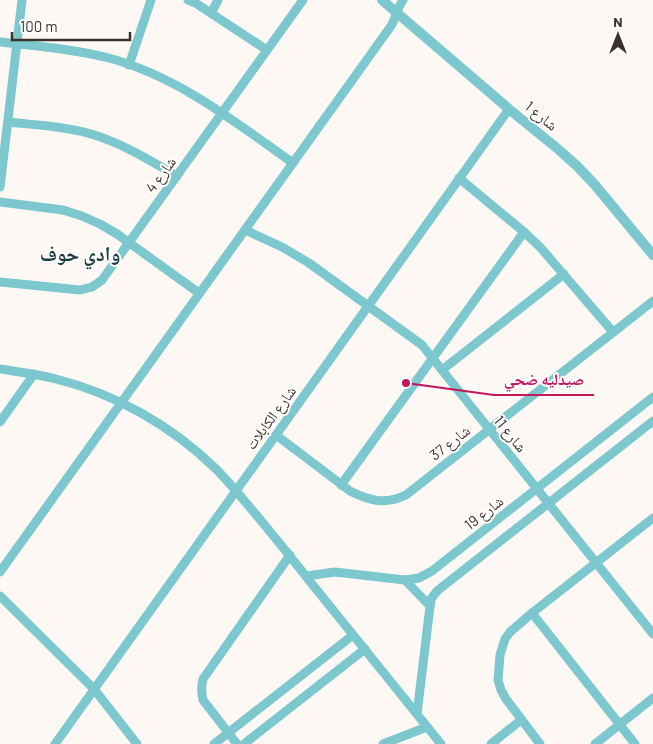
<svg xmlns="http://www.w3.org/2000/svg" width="653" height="744" font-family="Barlow,'Noto Naskh Arabic',sans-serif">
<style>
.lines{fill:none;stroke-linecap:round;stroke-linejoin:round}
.minor{stroke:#7dc8ce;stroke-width:9}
.tertiary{stroke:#7dc8ce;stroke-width:10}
.labels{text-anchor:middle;stroke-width:4;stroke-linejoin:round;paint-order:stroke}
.street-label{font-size:15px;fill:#3d312b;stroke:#fff}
.district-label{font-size:20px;font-weight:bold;fill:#193c3f;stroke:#fff}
.leader{fill:none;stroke:#c2185b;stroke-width:2}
.callout-dot{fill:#c2185b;stroke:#fff;stroke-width:2}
.callout-label{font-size:16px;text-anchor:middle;font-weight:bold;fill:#c2185b;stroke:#fff;stroke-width:4;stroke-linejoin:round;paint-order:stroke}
</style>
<rect width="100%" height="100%" fill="#fef8f5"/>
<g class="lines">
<!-- minor -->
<g class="minor">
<path d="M188,0L197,4L267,50"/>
<path d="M211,13L218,0"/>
<path d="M0,42C36,46 73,49 109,58C179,77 235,122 293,163"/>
<path d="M129,65L151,0"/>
<path d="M8,122C35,125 64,126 91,134C122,143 149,160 177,176"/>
<path d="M459,178L524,232L540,247L613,332"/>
<path d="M0,187L22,0"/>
<path d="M0,202L63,210L82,216L100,224L117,234L199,293"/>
<path d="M245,230L282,247L309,263L422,345L653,634"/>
<path d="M0,282L80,290L92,287L102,280L303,0"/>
<path d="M0,369C19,372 37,374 56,379C116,394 172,426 216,469C229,482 241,497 253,511C272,534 290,556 308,579C352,634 397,689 441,744"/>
<path d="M442,370L564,274"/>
<path d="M0,422L34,374"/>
<path d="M276,435L350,491C370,501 385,505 406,495L653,301"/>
<path d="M341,485L524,232"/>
<path d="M0,572L391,26C396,18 397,8 403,0"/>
<path d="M306,576L335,572L405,580L419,578L432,571L653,397"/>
<path d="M405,580L430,606"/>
<path d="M0,596L94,689L137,744"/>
<path d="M532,613L635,744"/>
<path d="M417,714L430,606L431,599L437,591L653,421"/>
<path d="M55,744L509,109"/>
<path d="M214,744L353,635"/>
<path d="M237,744L203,700C201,692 201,687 203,679L290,555"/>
<path d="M244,744L365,649"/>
<path d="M383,744L427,727"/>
<path d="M491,744L521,720"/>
<path d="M540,744L506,699L501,690L498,680L500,655L505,639L510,632L532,613L653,518"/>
<path d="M595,744L653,698"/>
</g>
<!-- tertiary -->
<path class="tertiary" d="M382,0L509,109L558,149L577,166L595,185L653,255"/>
</g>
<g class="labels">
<!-- street labels -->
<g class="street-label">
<text transform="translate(541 116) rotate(39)" y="5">شارع 1</text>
<text transform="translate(161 175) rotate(-54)" y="5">شارع 4</text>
<text transform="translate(271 418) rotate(-54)" y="5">شارع الكابلات</text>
<text transform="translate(510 434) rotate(51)" y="5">شارع 11</text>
<text transform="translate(450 443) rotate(-38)" y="5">شارع 37</text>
<text transform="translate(484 513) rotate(-38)" y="5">شارع 19</text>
</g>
<!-- district labels -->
<g class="district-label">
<text x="80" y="261">وادي حوف</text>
</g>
</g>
<!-- callouts -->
<path class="leader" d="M406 383L494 395H594"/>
<circle class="callout-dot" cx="406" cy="383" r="5"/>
<g class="callout-label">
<text x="544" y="385">صيدليه ضحي</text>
</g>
<!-- north arrow -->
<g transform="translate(618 35)" stroke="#ffffff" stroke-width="4" paint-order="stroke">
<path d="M0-4L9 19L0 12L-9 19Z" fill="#3d312b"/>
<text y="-8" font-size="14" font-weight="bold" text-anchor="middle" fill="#3d312b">N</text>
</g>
<!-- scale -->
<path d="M12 32v8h118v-8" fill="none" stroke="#3d312b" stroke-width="2.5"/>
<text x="20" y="32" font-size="15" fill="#3d312b" stroke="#ffffff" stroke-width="4" paint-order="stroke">100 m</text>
</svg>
